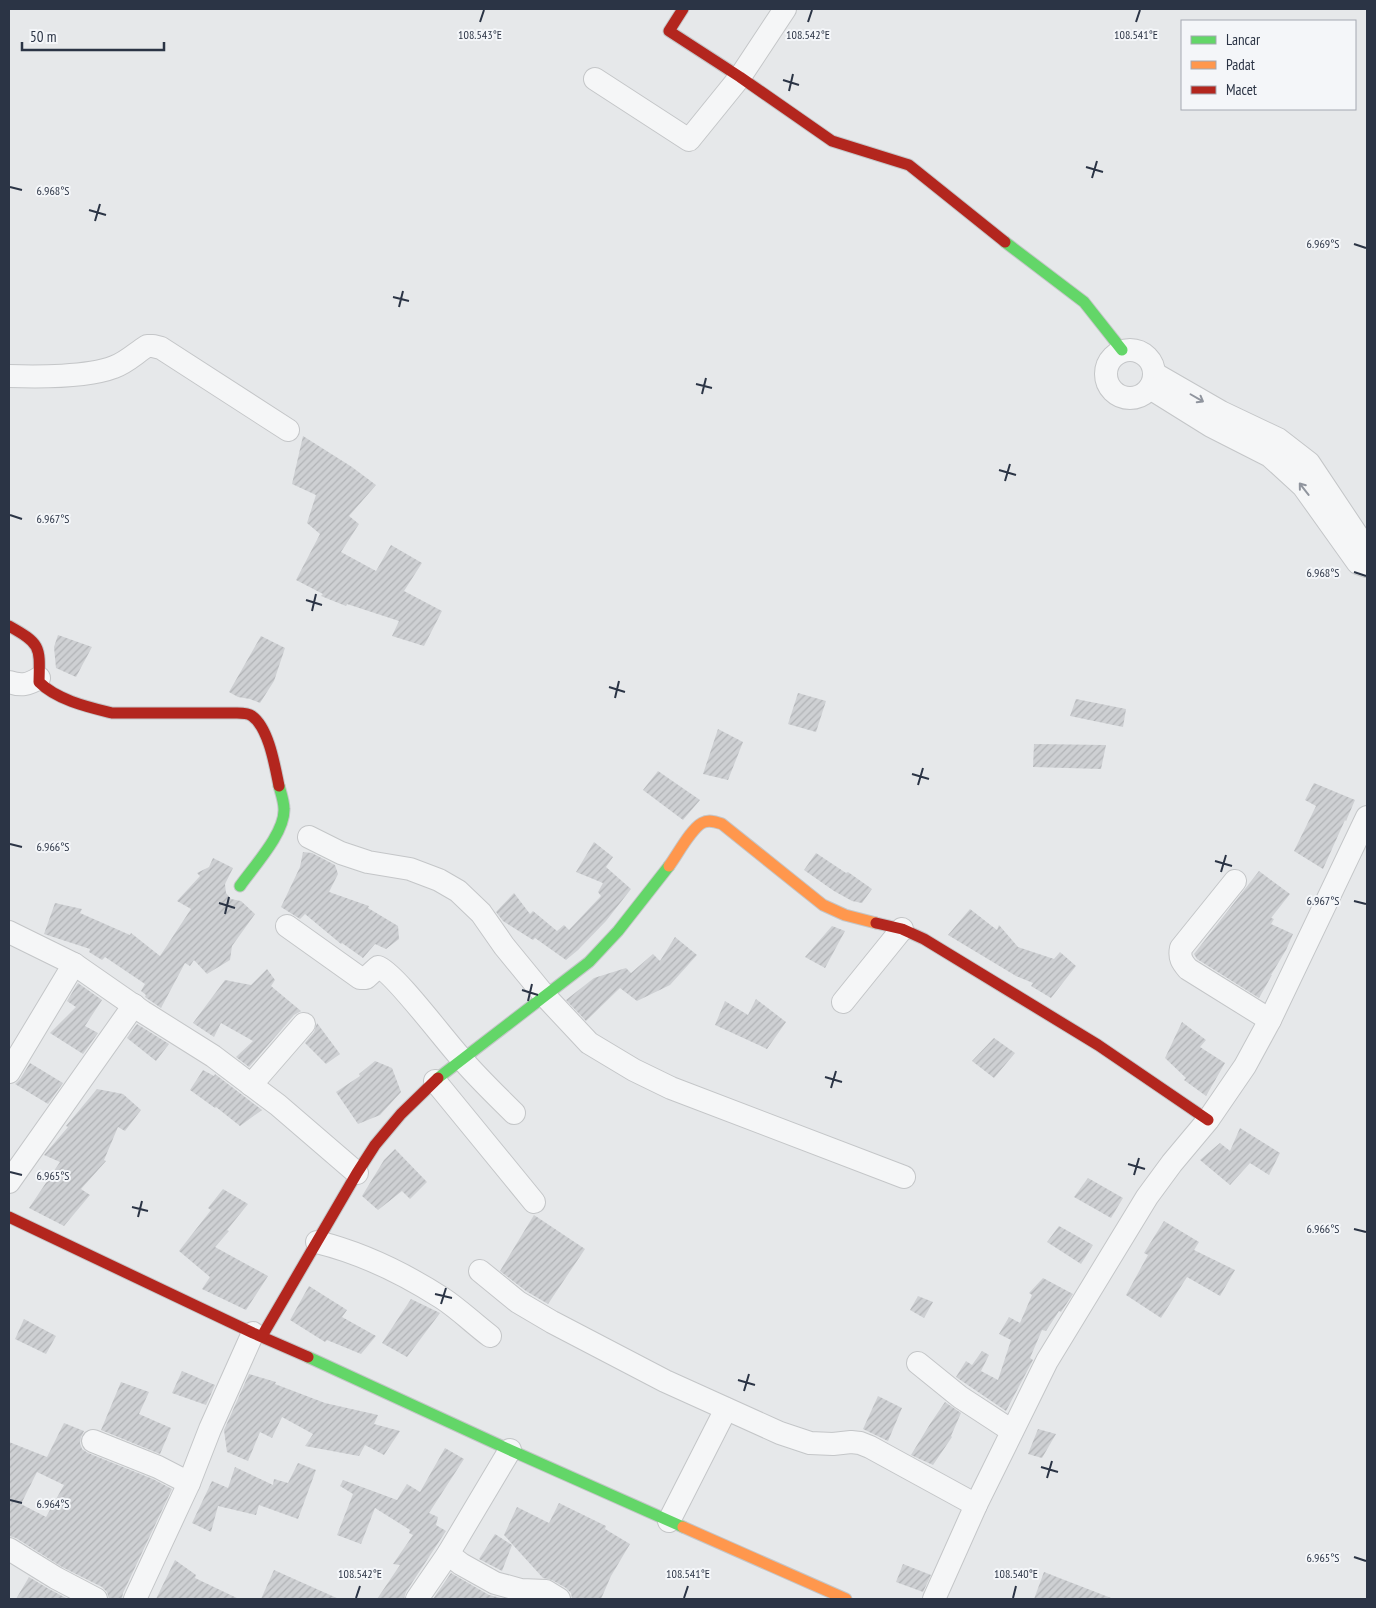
<svg xmlns="http://www.w3.org/2000/svg" width="1376" height="1608" font-family="'PT Sans Narrow',sans-serif">
<style>
.building{fill:url(#building-hatch);fill-rule:evenodd}
.lines{fill:none;stroke-linecap:round;stroke-linejoin:round}
.street-casing{stroke:#c4c6c8;stroke-width:24}
.fast-casing{stroke:#c4c6c8;stroke-width:13}
.slow-casing{stroke:#c4c6c8;stroke-width:13}
.jam-casing{stroke:#c4c6c8;stroke-width:13}
.street{stroke:#f5f6f7;stroke-width:22}
.fast{stroke:#63d668;stroke-width:11}
.slow{stroke:#ff974d;stroke-width:11}
.jam{stroke:#b3261e;stroke-width:11}
.oneway{stroke:#90959e}
.ticks{fill:none;stroke:#2b3445;stroke-width:2}
.ticks-label{font-size:12px;text-anchor:middle;fill:#2b3445;stroke:#f4f6f9;stroke-width:4;stroke-linejoin:round;paint-order:stroke}
</style>
<defs>
<pattern id="building-hatch" width="6" height="6" patternUnits="userSpaceOnUse" patternTransform="scale(1.25)"><rect width="6" height="6" fill="#ced0d3"/><path d="M-1 1l2-2M0 6l6-6M5 7l2-2" fill="none" stroke="#b1b3b6"/></pattern>
</defs>
<rect width="100%" height="100%" fill="#e6e8ea"/>
<!-- building -->
<g class="building">
<path d="M303,436L352,467L376,485L349,516L359,524L341,552L376,571L391,545L422,563L404,591L442,611L424,646L392,636L399,621L347,604L346,606L321,596L323,594L296,580L320,534L307,523L316,495L292,484Z"/>
<path d="M58,635L92,647L76,677L56,668L54,647Z"/>
<path d="M261,636L285,648L274,681L260,703L250,699L238,697L229,692Z"/>
<path d="M798,693L826,701L816,732L788,724Z"/>
<path d="M1076,699L1126,709L1123,727L1070,716Z"/>
<path d="M718,729L743,742L728,780L703,774Z"/>
<path d="M1034,744L1106,745L1101,769L1033,767Z"/>
<path d="M658,771L700,800L683,820L643,790Z"/>
<path d="M1314,783L1355,800L1346,821L1345,820L1323,869L1294,851L1316,806L1305,800Z"/>
<path d="M594,842L613,857L606,867L631,889L606,921L578,950L566,960L535,938L533,940L503,921L496,912L514,893L530,914L533,911L557,931L564,925L569,930L601,896L598,892L603,883L576,872Z"/>
<path d="M303,852L312,853L335,865L338,874L329,892L369,906L368,908L398,926L399,939L386,949L375,944L363,958L342,943L341,944L305,914L300,919L281,907L300,867Z"/>
<path d="M816,853L846,873L848,872L872,889L862,903L852,901L834,891L804,870Z"/>
<path d="M213,858L233,868L225,884L226,893L231,899L241,901L255,914L232,946L230,960L207,974L194,960L190,966L185,963L161,1008L145,997L146,995L141,991L145,984L105,957L102,960L89,952L90,949L44,934L55,903L82,909L80,913L130,935L131,933L160,956L191,909L177,901L200,876L197,873L209,867Z"/>
<path d="M1259,871L1290,894L1271,918L1274,919L1271,924L1293,934L1286,950L1271,975H1272L1259,998L1197,959L1194,954Z"/>
<path d="M970,909L997,930L999,925L1018,947L1054,959L1060,952L1076,966L1051,998L1031,986L1033,983L1016,976L948,935Z"/>
<path d="M832,926L845,931L825,968L805,957Z"/>
<path d="M675,937L697,955L670,985L637,1001L620,988L586,1021L566,1000L594,978L626,968L631,973L653,954L660,961Z"/>
<path d="M267,969L275,980L271,986L301,1011L294,1015L249,1067L236,1057L253,1041L221,1023L214,1037L193,1023L225,980L251,985Z"/>
<path d="M78,983L102,1000L85,1026L98,1033L83,1054L50,1033L76,1007L67,1001Z"/>
<path d="M756,999L786,1022L767,1049L715,1025L725,1001L748,1015Z"/>
<path d="M1182,1022L1206,1040L1200,1047L1225,1063L1206,1096L1184,1080L1186,1078L1165,1058Z"/>
<path d="M317,1023L340,1054L326,1064L305,1043L314,1032Z"/>
<path d="M137,1024L169,1044L156,1061L127,1038Z"/>
<path d="M994,1038L1015,1053L994,1078L972,1061Z"/>
<path d="M375,1061L392,1068L401,1092L380,1115L358,1124L336,1092L360,1076L359,1074Z"/>
<path d="M30,1063L63,1083L48,1104L15,1084L20,1079Z"/>
<path d="M203,1070L214,1076L215,1074L262,1110L240,1126L216,1107L215,1108L190,1090Z"/>
<path d="M97,1089L123,1094L141,1110L125,1131L118,1127L104,1160L106,1161L81,1189L90,1195L64,1226L29,1208L60,1162L44,1155L68,1127L66,1126Z"/>
<path d="M1240,1128L1280,1153L1269,1175L1250,1163L1230,1185L1200,1160L1220,1143L1230,1151Z"/>
<path d="M395,1149L427,1182L410,1199L402,1191L378,1210L362,1196L384,1160Z"/>
<path d="M1088,1178L1123,1198L1111,1218L1074,1197Z"/>
<path d="M223,1189L248,1204L227,1230L229,1231L215,1247L268,1276L246,1310L202,1289L210,1277L179,1251L211,1210L208,1208Z"/>
<path d="M534,1215L585,1249L548,1304L526,1291L500,1271Z"/>
<path d="M1164,1221L1199,1242L1194,1250L1235,1270L1220,1296L1187,1277L1161,1318L1126,1295L1148,1255L1144,1253Z"/>
<path d="M1059,1226L1093,1245L1081,1264L1047,1242Z"/>
<path d="M1043,1278L1073,1294L1061,1312L1059,1311L1046,1331L1042,1330L1030,1358L1033,1360L1006,1411L956,1377L966,1361L972,1365L982,1351L989,1355L981,1371L998,1380L1011,1340L999,1334L1009,1317L1020,1323L1032,1295L1029,1293Z"/>
<path d="M309,1286L347,1310L342,1317L376,1336L361,1354L327,1340L325,1342L290,1320Z"/>
<path d="M918,1296L933,1302L924,1318L910,1310Z"/>
<path d="M411,1299L440,1313L407,1357L382,1343Z"/>
<path d="M24,1319L56,1336L46,1354L15,1339Z"/>
<path d="M182,1371L215,1385L206,1405L172,1393Z"/>
<path d="M249,1374L276,1382L275,1384L325,1403L378,1415L374,1424L400,1431L384,1455L365,1445L359,1456L305,1446L313,1434L282,1417L272,1438L260,1432L248,1461L227,1452L224,1430Z"/>
<path d="M121,1382L149,1392L139,1414L171,1428L160,1454L101,1430Z"/>
<path d="M878,1396L902,1408L888,1441L863,1429Z"/>
<path d="M945,1402L961,1413L951,1436L952,1437L933,1465L911,1455L930,1424Z"/>
<path d="M64,1423L84,1431L81,1437L80,1443L82,1449L88,1453L153,1479L172,1489L123,1593L122,1599H109L107,1592L102,1587L62,1567L16,1538L9,1536V1442L47,1457ZM37,1472L64,1485L46,1517L21,1504Z"/>
<path d="M1038,1429L1056,1434L1042,1458L1028,1454Z"/>
<path d="M445,1448L464,1459L429,1513L438,1517L436,1525L446,1531L406,1592L404,1599H377L400,1565L393,1564L413,1535L409,1533L410,1530L375,1508L361,1544L337,1535L353,1494L340,1486L343,1480L397,1500L407,1484L420,1492Z"/>
<path d="M298,1463L316,1470L298,1519L259,1505L256,1515L218,1506L211,1532L192,1523L212,1481L228,1488L235,1467L273,1485L274,1479L288,1483Z"/>
<path d="M559,1503L606,1526L605,1529L630,1544L611,1576L601,1599H572L571,1593L566,1588L552,1580L543,1578L504,1535L517,1507L549,1523Z"/>
<path d="M495,1534L512,1545L502,1571L479,1559Z"/>
<path d="M175,1560L196,1575L195,1578L239,1599H156Z"/>
<path d="M903,1564L931,1575L923,1592L896,1582Z"/>
<path d="M274,1570L339,1599H261Z"/>
<path d="M1044,1572L1111,1598L1110,1599H1034Z"/>
<path d="M451,1573L489,1595L505,1599H433Z"/>
<path d="M29,1577L49,1589L68,1599H16Z"/>
</g>
<g class="lines">
<!-- street casing -->
<g class="street-casing">
<g id="street">
<path d="M595,79L689,140L740,77L785,9"/>
<circle cx="1130" cy="374" r="24"/>
<path d="M1155,374L1221,412L1278,439L1309,463L1365,547L1367,548"/>
<path d="M9,376C37,377 88,377 114,367C126,363 136,353 147,346H153L161,348L288,430"/>
<path d="M1150,388L1211,426L1270,456L1303,486L1358,563L1367,566"/>
<path d="M9,682C21,686 28,685 39,678"/>
<path d="M309,837L341,853L368,862L410,869L439,880L458,891L481,913L504,946L545,996L589,1043L634,1070L671,1088L904,1177"/>
<path d="M1235,881L1181,948C1179,958 1182,962 1188,969L1270,1020"/>
<path d="M287,926L360,978H366L378,967C393,971 446,1042 461,1058C477,1077 496,1095 514,1113"/>
<path d="M9,932L74,964L143,1012L213,1056L278,1105L357,1173"/>
<path d="M843,1002L902,929"/>
<path d="M9,1072L74,964"/>
<path d="M435,1081L534,1202"/>
<path d="M251,1085L304,1024"/>
<path d="M9,1182L134,1005"/>
<path d="M317,1242C362,1253 403,1273 442,1298C459,1309 474,1324 490,1336"/>
<path d="M480,1271L518,1302L552,1322L665,1381L780,1433L810,1443L833,1444L851,1442L860,1443L870,1447L976,1505"/>
<path d="M918,1363L960,1397L1012,1431"/>
<path d="M93,1441L158,1467L189,1483"/>
<path d="M669,1521L726,1409"/>
<path d="M9,1549L56,1578L96,1599"/>
<path d="M448,1554L461,1564L495,1583L521,1590L546,1591L559,1599"/>
<path d="M135,1599L189,1483L210,1429L253,1333"/>
<path d="M417,1599L448,1554L510,1450"/>
<path d="M934,1599L976,1505L1047,1361L1147,1197L1172,1163L1208,1120L1245,1066L1270,1020L1367,817"/>
</g>
</g>
<!-- fast casing -->
<g class="fast-casing">
<g id="fast">
<path d="M1005,242L1084,302L1122,350"/>
<path d="M240,886C254,866 285,833 284,809C284,802 281,793 279,786"/>
<path d="M438,1078L589,962L618,931L669,866"/>
<path d="M308,1357L510,1450L683,1527"/>
</g>
</g>
<!-- slow casing -->
<g class="slow-casing">
<g id="slow">
<path d="M669,866C678,854 690,830 702,823C709,819 716,822 722,824L823,905L845,915L876,923"/>
<path d="M683,1527L846,1599"/>
</g>
</g>
<!-- jam casing -->
<g class="jam-casing">
<g id="jam">
<path d="M683,9L669,31L740,77L832,141L909,165L1005,242"/>
<path d="M9,626C41,644 40,646 39,682C57,700 88,707 112,713H237C242,713 248,713 252,716C269,728 275,767 279,786"/>
<path d="M876,923L902,929L924,939L1098,1045L1208,1120"/>
<path d="M9,1217L253,1333L308,1357"/>
<path d="M262,1336L357,1173L375,1145L401,1114L438,1078"/>
</g>
</g>
<!-- street -->
<use href="#street" class="street"/>
<!-- fast -->
<use href="#fast" class="fast"/>
<!-- slow -->
<use href="#slow" class="slow"/>
<!-- jam -->
<use href="#jam" class="jam"/>
</g>
<!-- one-way arrows -->
<defs><path id="oneway-shaft" d="M-6 0H5M1.5-3L5.5 0L1.5 3" fill="none" stroke-width="1.6" stroke-linecap="round" stroke-linejoin="round" transform="scale(1.25)"/></defs>
<g class="oneway">
<use href="#oneway-shaft" transform="translate(1197 398) rotate(30)"/>
<use href="#oneway-shaft" transform="translate(1304 489) rotate(-128)"/>
</g>
<!-- ticks -->
<path class="ticks" d="M480,22L484,10M808,22L812,10M1136,22L1140,10M783,80L799,85M789,91L793,74M1086,167L1103,172M1092,178L1097,161M10,187L22,190M89,210L106,215M95,221L100,204M1354,244L1366,248M393,297L409,301M399,307L403,291M696,384L712,388M702,394L706,378M999,470L1016,475M1005,481L1010,464M10,515L22,519M1354,572L1366,576M306,600L322,605M312,611L316,594M609,687L625,692M615,698L619,681M912,774L929,779M918,785L923,768M10,844L22,847M1215,861L1232,866M1221,872L1226,855M1354,901L1366,904M219,903L235,908M225,914L229,897M522,990L538,995M528,1001L532,984M825,1077L842,1082M831,1088L836,1071M1128,1164L1145,1169M10,1172L22,1175M1134,1175L1139,1158M132,1207L148,1211M138,1217L142,1201M1354,1229L1366,1232M435,1294L452,1298M441,1304L446,1288M738,1380L755,1385M744,1391L749,1374M1041,1467L1058,1472M1047,1478L1052,1461M10,1500L22,1503M1354,1557L1366,1561M356,1598L360,1586M684,1598L688,1586M1013,1598L1016,1586"/>
<g class="ticks-label">
<text x="480" y="39">108.543°E</text>
<text x="808" y="39">108.542°E</text>
<text x="1136" y="39">108.541°E</text>
<text x="53" y="195">6.968°S</text>
<text x="1323" y="248">6.969°S</text>
<text x="53" y="523">6.967°S</text>
<text x="1323" y="577">6.968°S</text>
<text x="53" y="851">6.966°S</text>
<text x="1323" y="905">6.967°S</text>
<text x="53" y="1180">6.965°S</text>
<text x="1323" y="1233">6.966°S</text>
<text x="53" y="1508">6.964°S</text>
<text x="1323" y="1562">6.965°S</text>
<text x="360" y="1578">108.542°E</text>
<text x="688" y="1578">108.541°E</text>
<text x="1016" y="1578">108.540°E</text>
</g>
<!-- border -->
<rect width="1376" height="1608" fill="none" stroke="#2b3445" stroke-width="20"/>
<!-- legend -->
<rect x="1181" y="20" width="175" height="90" fill="#f4f6f9" stroke="#a4a8b1"/>
<rect x="1191" y="36" width="25" height="8" fill="#63d668" stroke="#a4a8b1"/>
<text x="1226" y="45" font-size="15" fill="#2b3445">Lancar</text>
<rect x="1191" y="61" width="25" height="8" fill="#ff974d" stroke="#a4a8b1"/>
<text x="1226" y="70" font-size="15" fill="#2b3445">Padat</text>
<rect x="1191" y="86" width="25" height="8" fill="#b3261e" stroke="#a4a8b1"/>
<text x="1226" y="95" font-size="15" fill="#2b3445">Macet</text>
<!-- scale -->
<path d="M22 42v8h142v-8" fill="none" stroke="#2b3445" stroke-width="2.5"/>
<text x="30" y="42" font-size="15" fill="#2b3445" stroke="#f4f6f9" stroke-width="4" paint-order="stroke">50 m</text>
</svg>
